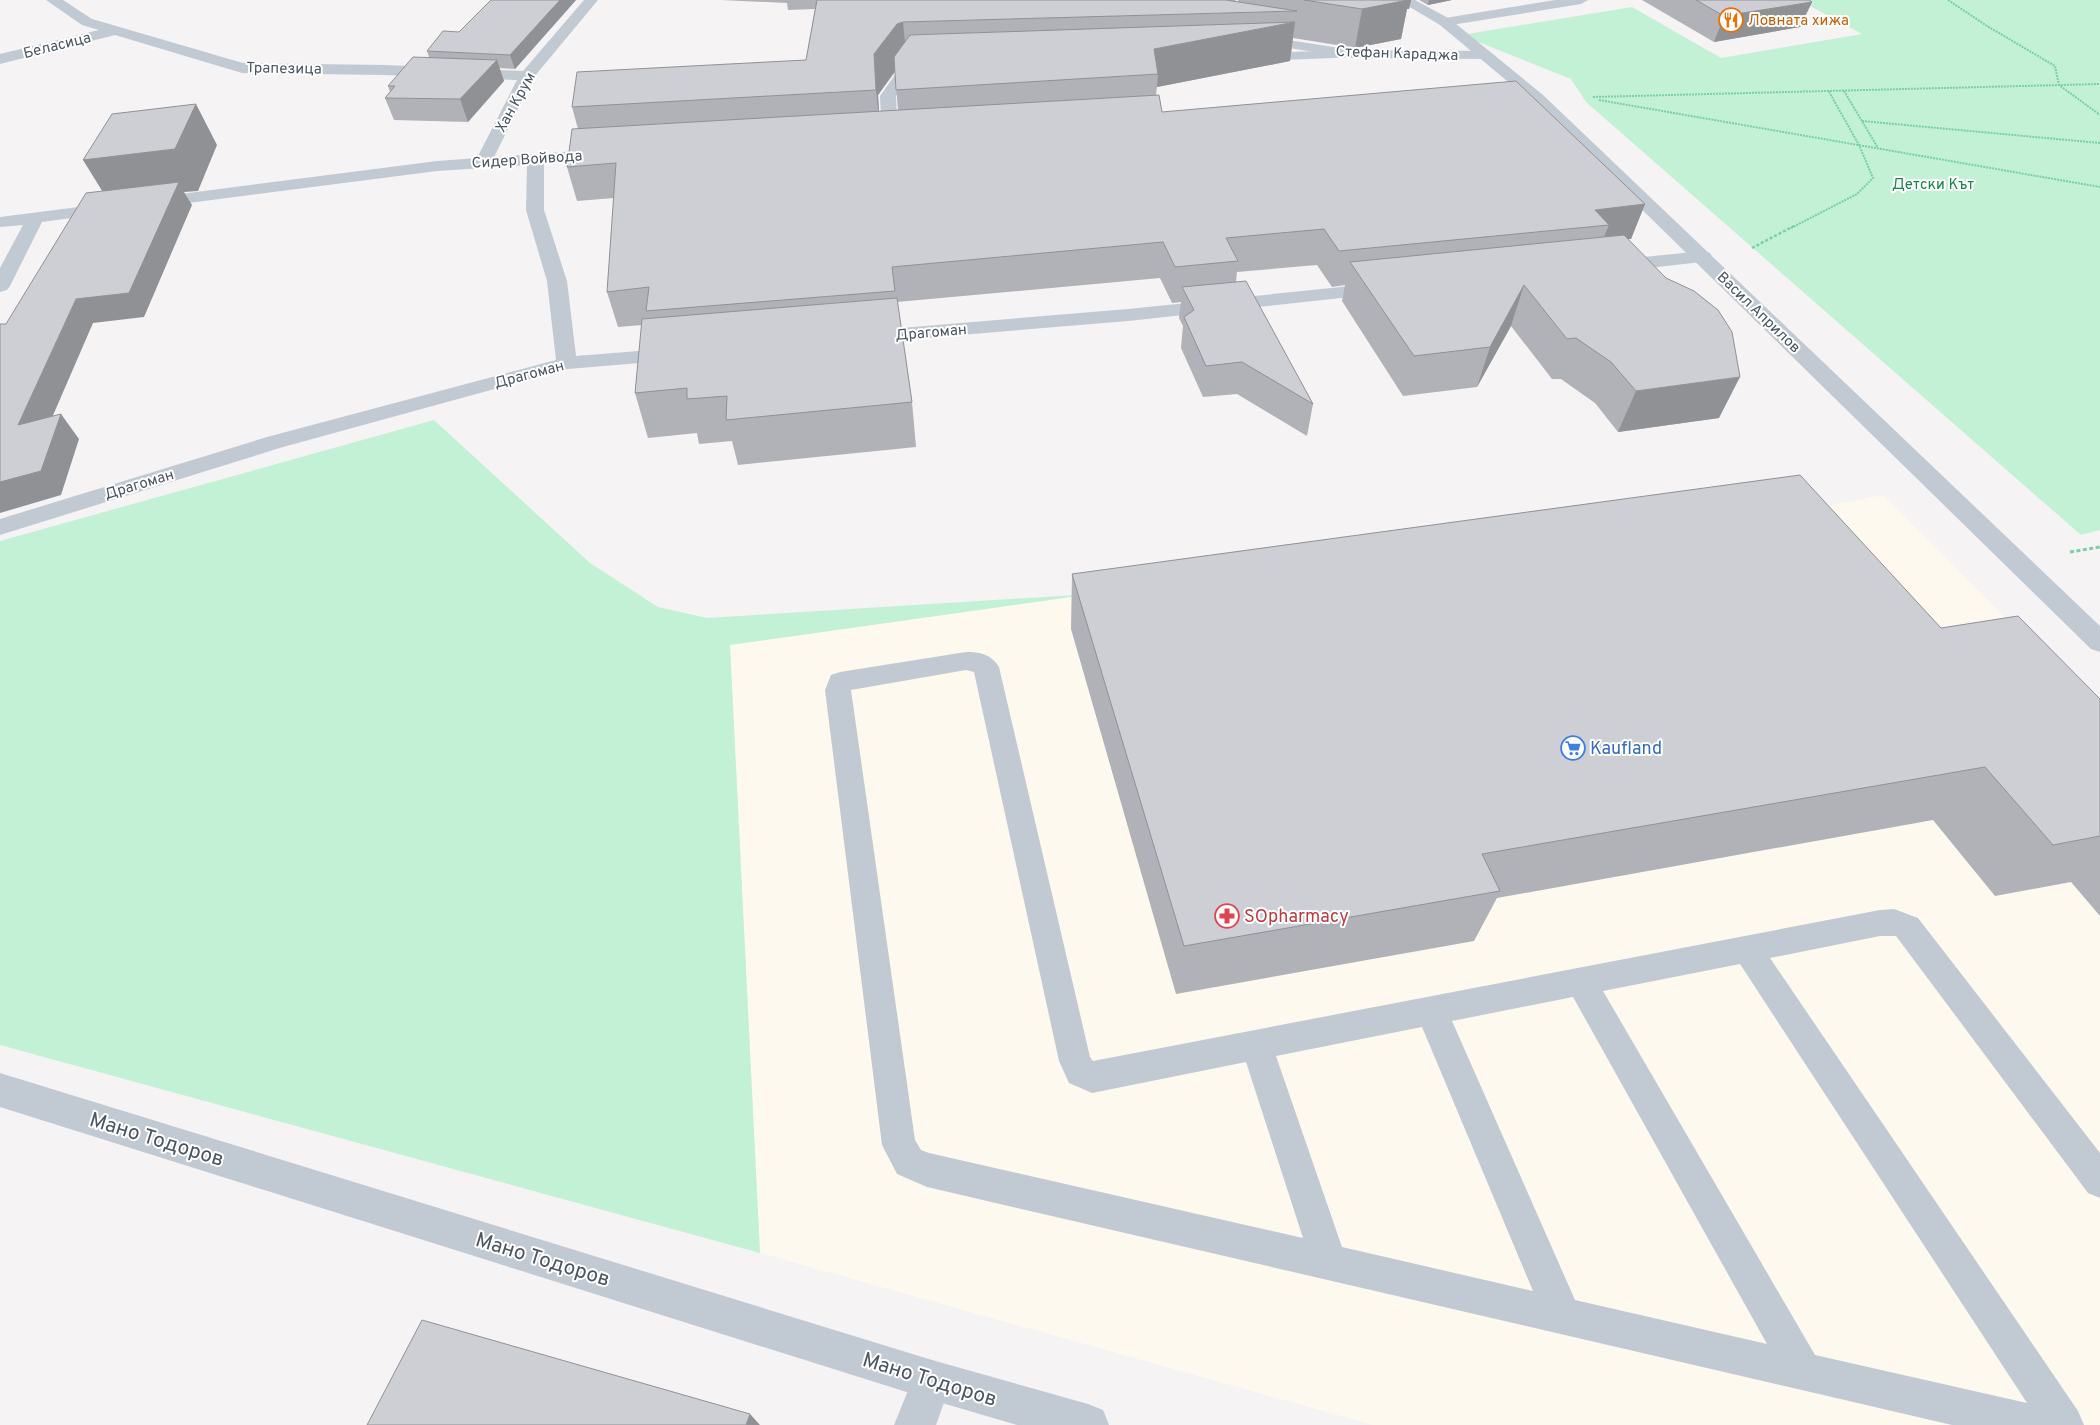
<svg xmlns="http://www.w3.org/2000/svg" width="2100" height="1425" font-family="Overpass,sans-serif">
<style>
.commercial{fill:#fdf9ef}
.green{fill:#c3f1d5}
.lines{fill:none;stroke-linecap:round;stroke-linejoin:round}
.path-far2{stroke:#7ad0a6;stroke-width:2;stroke-dasharray:2 1;stroke-linecap:butt}
.path-far1{stroke:#7ad0a6;stroke-width:2.5;stroke-dasharray:3 2;stroke-linecap:butt}
.path{stroke:#7ad0a6;stroke-width:3;stroke-dasharray:4 2.5;stroke-linecap:butt}
.service{fill:#c1cad2;fill-rule:evenodd}
.minor{fill:#c1cad2;fill-rule:evenodd}
.tertiary{fill:#c1cad2;fill-rule:evenodd}
.wall{fill:#b0b2b7;fill-rule:evenodd}
.shaded-wall{fill:#909195}
.building{fill:#cdcfd5;stroke:#909195}
.labels{text-anchor:middle;stroke-width:4;stroke-linejoin:round;paint-order:stroke}
.far-food-label{font-size:15px;fill:#c56008;stroke:#fff;text-anchor:start}
.far-street-label{font-size:15px;fill:#4a5661;stroke:#fff}
.far-park-label{font-size:15px;fill:#17864f;stroke:#fff}
.shop-label{font-size:18px;fill:#366cbe;stroke:#fff;text-anchor:start}
.health-label{font-size:18px;fill:#be3a42;stroke:#fff;text-anchor:start}
.near-street-label{font-size:21px;fill:#4a5661;stroke:#fff}
</style>
<rect width="100%" height="100%" fill="#f5f3f3"/>
<!-- commercial -->
<path class="commercial" d="M1759,481L1831,505L1883,495L2100,713V1425H1373L760,1253L730,645L1092,594Z"/>
<!-- green -->
<g class="green">
<path d="M1799,0H2100V530L2081,535L1586,102L1571,79L1461,35L1632,7L1721,58L1862,34Z"/>
<path d="M434,420L590,563L658,607L707,618L1092,594L730,645L760,1253L0,1045V541Z"/>
</g>
<g class="lines">
<!-- path-far2 -->
<g class="path-far2">
<path d="M1948,0L1987,26L2055,66L2059,85L2100,115"/>
<path d="M1844,91L1878,148"/>
<path d="M1593,97L2100,84"/>
<path d="M1599,100L2100,187"/>
<path d="M1862,121L2100,143"/>
<path d="M1791,228L1857,194L1873,178L1859,145L1828,90"/>
</g>
<!-- path-far1 -->
<path class="path-far1" d="M1752,248L1794,226"/>
<!-- path -->
<path class="path" d="M2070,552L2100,547"/>
<!-- service -->
<g class="service">
<path d="M1353,50L1358,51L1360,54L1358,57L1254,61L1249,60L1247,57L1249,54L1254,53Z"/>
<path d="M966,652C980,652 991,654 999,667L1090,1057L1093,1061L1880,910L1894,909L1918,918L2100,1153V1198L2088,1193L1896,936H1880L1770,958L2078,1411L2084,1425H1952L927,1187L897,1174L882,1145L825,690L831,675L840,672ZM966,670L974,672L1059,1061L1069,1083L1092,1093L1246,1062L1303,1238L929,1153L921,1150L915,1140L851,690ZM1740,964L2027,1403L1815,1355L1603,991ZM1573,997L1767,1344L1575,1300L1452,1021ZM1422,1027L1533,1291L1342,1247L1276,1056Z"/>
</g>
<!-- minor -->
<g class="minor">
<path d="M46,0H63L92,19L243,63L386,65L523,71L584,0H598L534,77L494,157L604,149L610,150L612,154L610,158L604,159L544,163V210L567,281L576,356L676,348L683,350L686,354L683,358L676,360L568,369L283,447L0,535V519L267,437L556,360L547,281L526,210L527,165L437,171L150,208L144,207L141,203L144,199L150,198L437,161L477,158L517,80L386,75L242,73L115,35L0,64V54L99,30L82,25Z"/>
<path d="M1555,0H1588L1581,4L1445,26L1440,25L1438,22L1440,19L1445,18Z"/>
<path d="M1256,35L1353,50L1485,51L1490,52L1492,55L1490,58L1485,59L1353,58L1251,42L1249,39L1251,36Z"/>
<path d="M907,63L912,65L915,68L896,96L898,137L896,141H884L882,137L880,96L902,65Z"/>
<path d="M110,203L116,204L119,208L116,212L42,222L10,286L7,290L0,292V268L23,225L0,227V217Z"/>
<path d="M1703,251L1710,253L1712,257L1710,261L1614,272L1607,270L1604,266L1607,262L1614,260Z"/>
<path d="M1380,283L1387,285L1390,289L1387,293L1128,321L865,343L858,341L855,337L858,333L865,331L1128,309Z"/>
<path d="M932,1360L946,1366L952,1380L936,1425H894L918,1366Z"/>
</g>
<!-- tertiary -->
<g class="tertiary">
<path d="M1398,0H1415L1450,19L1543,95L2100,626V652L2091,649L1531,101L1440,25Z"/>
<path d="M0,1073L932,1360L1088,1404L1103,1410L1109,1425H1017L932,1400L0,1107Z"/>
</g>
</g>
<!-- wall -->
<g class="wall">
<path d="M576,0L515,69L499,68L504,81L468,122L394,120L385,98L390,92L388,86L429,57L427,51L459,32Z"/>
<path d="M721,0H1236L1235,1L1238,2V0H1411L1409,9H1407L1401,39L1355,48L1293,38L1290,61L1157,87L1156,95L1162,112L1645,204L1631,239H1628L1719,418L1618,432L1595,403L1561,379H1552L1511,326L1477,387L1403,396L1342,301L1345,285L1332,287L1317,265L1237,272L1236,282L1313,404L1307,436L1237,394L1203,397L1181,348L1183,326L1179,318L1181,302L1172,303L1160,278L897,302L912,402L916,447L738,465L732,441L699,444L697,433L648,438L635,393L642,325L618,327L607,292L614,198L577,201L567,167L578,129L572,107L806,60L815,9L788,10L787,3ZM895,72L898,110L879,111L878,95Z"/>
<path d="M1419,0H1452L1428,5Z"/>
<path d="M1642,0H1809L1812,2L1800,27L1714,42Z"/>
<path d="M1072,574L1941,628L2100,699V916L2071,882L1995,896L1933,820L1497,898L1474,941L1176,994L1071,629Z"/>
</g>
<!-- shaded-wall -->
<g class="shaded-wall">
<path d="M560,0H576L515,69L510,55Z"/>
<path d="M1371,0H1411L1409,9H1407L1401,39L1355,48L1362,9Z"/>
<path d="M1429,0H1452L1428,5Z"/>
<path d="M1812,2L1800,27L1714,42L1724,16Z"/>
<path d="M903,22L907,62L900,64L878,95L880,131L876,90L874,54L897,24Z"/>
<path d="M1295,22L1290,61L1157,87L1158,74L1154,49Z"/>
<path d="M497,60L504,81L468,122L460,99Z"/>
<path d="M196,104L217,145L198,191L184,192L192,205L144,317L93,323L38,450L18,425L76,299L109,202L83,160Z"/>
<path d="M1645,204L1631,239L1602,242L1609,225L1595,210Z"/>
<path d="M1524,285L1511,326L1477,387L1490,347Z"/>
<path d="M1740,377L1719,418L1618,432L1636,391Z"/>
<path d="M61,414L79,439L61,495L0,513V482Z"/>
<path d="M750,1414L760,1425H746Z"/>
</g>
<!-- building -->
<g class="building">
<path d="M491,0H560L510,55L427,51L443,31L459,32Z"/>
<path d="M817,0H1226L1297,11L903,22L897,24L874,54L876,90L572,107L577,72L806,60Z"/>
<path d="M1304,0H1408L1362,9Z"/>
<path d="M1696,0H1809L1812,2L1724,16Z"/>
<path d="M1295,22L1154,49L1158,74L896,90L894,57L910,35Z"/>
<path d="M413,57L497,60L460,99L385,98L395,86H388Z"/>
<path d="M1516,81L1645,204L1595,210L1609,225L1339,251L1324,229L1226,238L1238,261L1175,267L1163,242L892,267L895,291L646,311L649,287L607,292L616,163L567,167L572,129L1159,95L1162,112Z"/>
<path d="M196,104L175,149L83,160L112,114Z"/>
<path d="M179,182L129,293L76,299L18,425L61,414L41,471L0,482V324H6L86,193Z"/>
<path d="M1624,235L1666,278L1694,291L1718,310L1732,332L1740,377L1636,391L1611,362L1576,338L1567,339L1524,285L1490,347L1414,356L1350,262Z"/>
<path d="M1246,281L1313,404L1242,362L1206,366L1184,317L1194,310L1182,287Z"/>
<path d="M897,298L912,402L726,420L727,396L687,399V388L635,393L642,319Z"/>
<path d="M1800,475L1941,628L2018,616L2100,699V836L2053,845L1985,767L1482,854L1500,891L1184,946L1072,574Z"/>
<path d="M422,1320L750,1414L746,1425H367Z"/>
</g>
<!-- icons -->
<defs>
<g id="restaurant-ring" transform="scale(1.25)"><circle r="9.5" fill="#fff" stroke="#e8710a" stroke-width="1.5"/><path d="M-5-6h1v4h1v-4h1v4h1v-4h1v5L-1.5 .5V6h-2V.5L-5-1ZM5-6V6H3V1.5H1.5Q1.5-4 5-6Z" fill="#e8710a"/></g>
<g id="supermarket-ring" transform="scale(1.25)"><circle r="9.5" fill="#fff" stroke="#3f7fe0" stroke-width="1.5"/><path d="M-6-5.5h2.5l.6 2H6L4.5 2H-2.5L-4.4-4H-6ZM-1.5 3.2a1.3 1.3 0 1 0 .1 0ZM3 3.2a1.3 1.3 0 1 0 .1 0Z" fill="#3f7fe0"/></g>
<g id="pharmacy-ring" transform="scale(1.25)"><circle r="9.5" fill="#fff" stroke="#e0444e" stroke-width="1.5"/><path d="M-2-6h4v4h4v4h-4v4h-4v-4h-4v-4h4Z" fill="#e0444e"/></g>
</defs>
<g fill-rule="evenodd">
<use href="#restaurant-ring" x="1731" y="20"/>
<use href="#supermarket-ring" x="1573" y="748"/>
<use href="#pharmacy-ring" x="1227" y="916"/>
</g>
<g class="labels">
<!-- far-food labels -->
<g class="far-food-label">
<text x="1748" y="25">Ловната хижа</text>
</g>
<!-- far-street labels -->
<g class="far-street-label">
<text transform="translate(57 45) rotate(-14)" y="5">Беласица</text>
<text transform="translate(1397 53) rotate(2)" y="5">Стефан Караджа</text>
<text transform="translate(284 68) rotate(1)" y="5">Трапезица</text>
<text transform="translate(515 102) rotate(-61)" y="5">Хан Крум</text>
<text transform="translate(527 159) rotate(-4)" y="5">Сидер Войвода</text>
<text transform="translate(1759 312) rotate(44)" y="5">Васил Априлов</text>
<text transform="translate(931 332) rotate(-5)" y="5">Драгоман</text>
<text transform="translate(529 374) rotate(-15)" y="5">Драгоман</text>
<text transform="translate(139 484) rotate(-17)" y="5">Драгоман</text>
</g>
<!-- far-park labels -->
<g class="far-park-label">
<text x="1933" y="189">Детски Кът</text>
</g>
<!-- shop labels -->
<g class="shop-label">
<text x="1590" y="754">Kaufland</text>
</g>
<!-- health labels -->
<g class="health-label">
<text x="1244" y="922">SOpharmacy</text>
</g>
<!-- near-street labels -->
<g class="near-street-label">
<text transform="translate(157 1139) rotate(17)" y="7">Мано Тодоров</text>
<text transform="translate(543 1259) rotate(17)" y="7">Мано Тодоров</text>
<text transform="translate(930 1379) rotate(17)" y="7">Мано Тодоров</text>
</g>
</g>
</svg>
